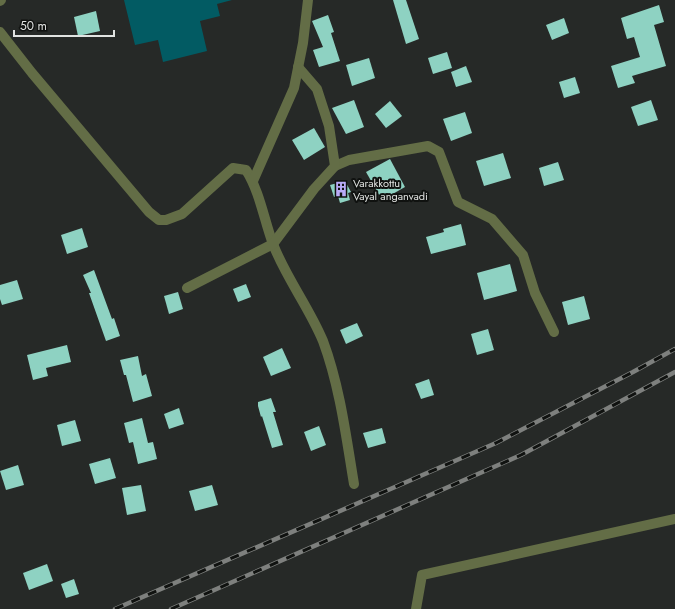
<svg xmlns="http://www.w3.org/2000/svg" width="675" height="609" font-family="Jost,sans-serif">
<style>
.water{fill:#025b63}
.building{fill:#8ed2c2}
.lines{fill:none;stroke-linecap:round;stroke-linejoin:round}
.minor{stroke:#636d46;stroke-width:10}
.rail-casing{stroke:#7e807e;stroke-width:4.5}
.rail{stroke:#101210;stroke-width:3;stroke-dasharray:9;stroke-linecap:butt}
.labels{text-anchor:middle;stroke-width:4;stroke-linejoin:round;paint-order:stroke}
.poi-label{font-size:11px;fill:#e1e3e1;stroke:#101210;text-anchor:start}
</style>
<rect width="100%" height="100%" fill="#262927"/>
<!-- water -->
<path class="water" d="M124,0H232L217,4L220,16L200,21L207,51L163,62L158,40L135,45Z"/>
<!-- building -->
<g class="building">
<path d="M393,0H406L419,39L406,44Z"/>
<path d="M659,5L664,22L654,25L666,66L632,76L635,83L618,88L611,66L640,57L634,37L627,39L621,18Z"/>
<path d="M96,11L100,31L78,36L74,17Z"/>
<path d="M328,15L334,32L331,33L340,61L319,67L313,50L323,47L312,21Z"/>
<path d="M564,18L569,33L552,40L546,25Z"/>
<path d="M447,52L452,68L433,74L428,58Z"/>
<path d="M369,58L375,78L352,86L346,65Z"/>
<path d="M466,66L472,82L456,87L451,72Z"/>
<path d="M575,77L580,93L564,98L559,82Z"/>
<path d="M354,100L364,127L346,134L332,108Z"/>
<path d="M651,100L658,120L638,126L631,107Z"/>
<path d="M390,101L402,116L386,128L375,114Z"/>
<path d="M465,112L472,133L451,141L443,119Z"/>
<path d="M314,128L325,147L304,160L292,140Z"/>
<path d="M503,153L511,178L484,186L476,161Z"/>
<path d="M390,159L405,187L382,200L366,172Z"/>
<path d="M558,162L564,180L544,186L539,168Z"/>
<path d="M345,181L351,192L348,193L350,200L340,203L338,196L334,197L330,185Z"/>
<path d="M461,224L466,245L431,254L426,237L444,232L443,229Z"/>
<path d="M82,228L88,247L67,254L61,235Z"/>
<path d="M510,264L517,291L484,300L477,273Z"/>
<path d="M94,270L112,319L114,318L120,336L106,341L89,293H91L83,275Z"/>
<path d="M17,280L23,299L2,305L0,299V285Z"/>
<path d="M246,284L251,297L238,302L233,289Z"/>
<path d="M178,292L183,309L169,314L164,296Z"/>
<path d="M584,296L590,319L568,325L562,302Z"/>
<path d="M357,323L363,336L346,344L340,330Z"/>
<path d="M488,329L494,350L477,355L471,334Z"/>
<path d="M67,345L71,362L46,368L48,376L33,380L27,355Z"/>
<path d="M282,348L291,368L271,376L263,357Z"/>
<path d="M138,356L142,376L146,374L152,396L133,402L126,375H124L120,360Z"/>
<path d="M429,379L434,395L421,399L415,384Z"/>
<path d="M271,398L276,412H273L283,445L272,448L262,416L261,417L258,406V402Z"/>
<path d="M179,408L184,424L169,429L164,414Z"/>
<path d="M142,418L148,443L153,442L157,459L138,464L133,442L129,443L124,423Z"/>
<path d="M75,420L81,441L62,446L57,425Z"/>
<path d="M319,426L326,445L311,451L304,432Z"/>
<path d="M382,428L386,443L368,448L363,433Z"/>
<path d="M110,458L116,478L95,484L89,464Z"/>
<path d="M18,465L24,485L6,490L0,471Z"/>
<path d="M141,485L146,511L127,515L122,488Z"/>
<path d="M212,485L218,505L195,511L189,491Z"/>
<path d="M47,564L53,581L29,590L23,573Z"/>
<path d="M74,579L79,594L66,598L61,584Z"/>
</g>
<g class="lines">
<!-- minor -->
<g class="minor">
<path d="M0,1L1,0"/>
<path d="M0,32L32,73L149,212L159,220H166L182,214L233,168L246,170C260,192 264,220 273,244C286,278 309,307 323,341C340,387 346,436 354,484"/>
<path d="M335,166L349,160L428,146L439,152L458,202L492,219L523,255L535,293L554,332"/>
<path d="M253,181L294,88L303,43L308,0"/>
<path d="M187,288L273,244L314,189L335,166L329,126L317,89L298,67"/>
<path d="M416,609L422,575L675,519"/>
</g>
<!-- rail casing -->
<g class="rail-casing">
<g id="rail">
<path d="M115,609L496,443L633,372L675,349"/>
<path d="M171,609L521,455L675,372"/>
</g>
</g>
<!-- rail -->
<use href="#rail" class="rail"/>
</g>
<!-- icons -->
<defs>
<g id="building-bare" transform="scale(1.2)"><path d="M-4-6H4V6H1V3H-1V6H-4ZM-2.5-4.3h1.7v1.8h-1.7ZM.8-4.3h1.7v1.8H.8ZM-2.5-1h1.7V.8h-1.7ZM.8-1h1.7V.8H.8Z" fill="#b9abf7" stroke="#101210" stroke-width="2.5" paint-order="stroke"/></g>
</defs>
<g fill-rule="evenodd">
<use href="#building-bare" x="341" y="189"/>
</g>
<g class="labels">
<!-- poi labels -->
<g class="poi-label">
<text x="353" y="187">Varakkottu<tspan x="353" dy="13">Vayal anganvadi</tspan></text>
</g>
</g>
<!-- scale -->
<path d="M14 30v6h100v-6" fill="none" stroke="#e1e3e1" stroke-width="2"/>
<text x="20" y="30" font-size="12" fill="#e1e3e1" stroke="#101210" stroke-width="3" paint-order="stroke">50 m</text>
</svg>
